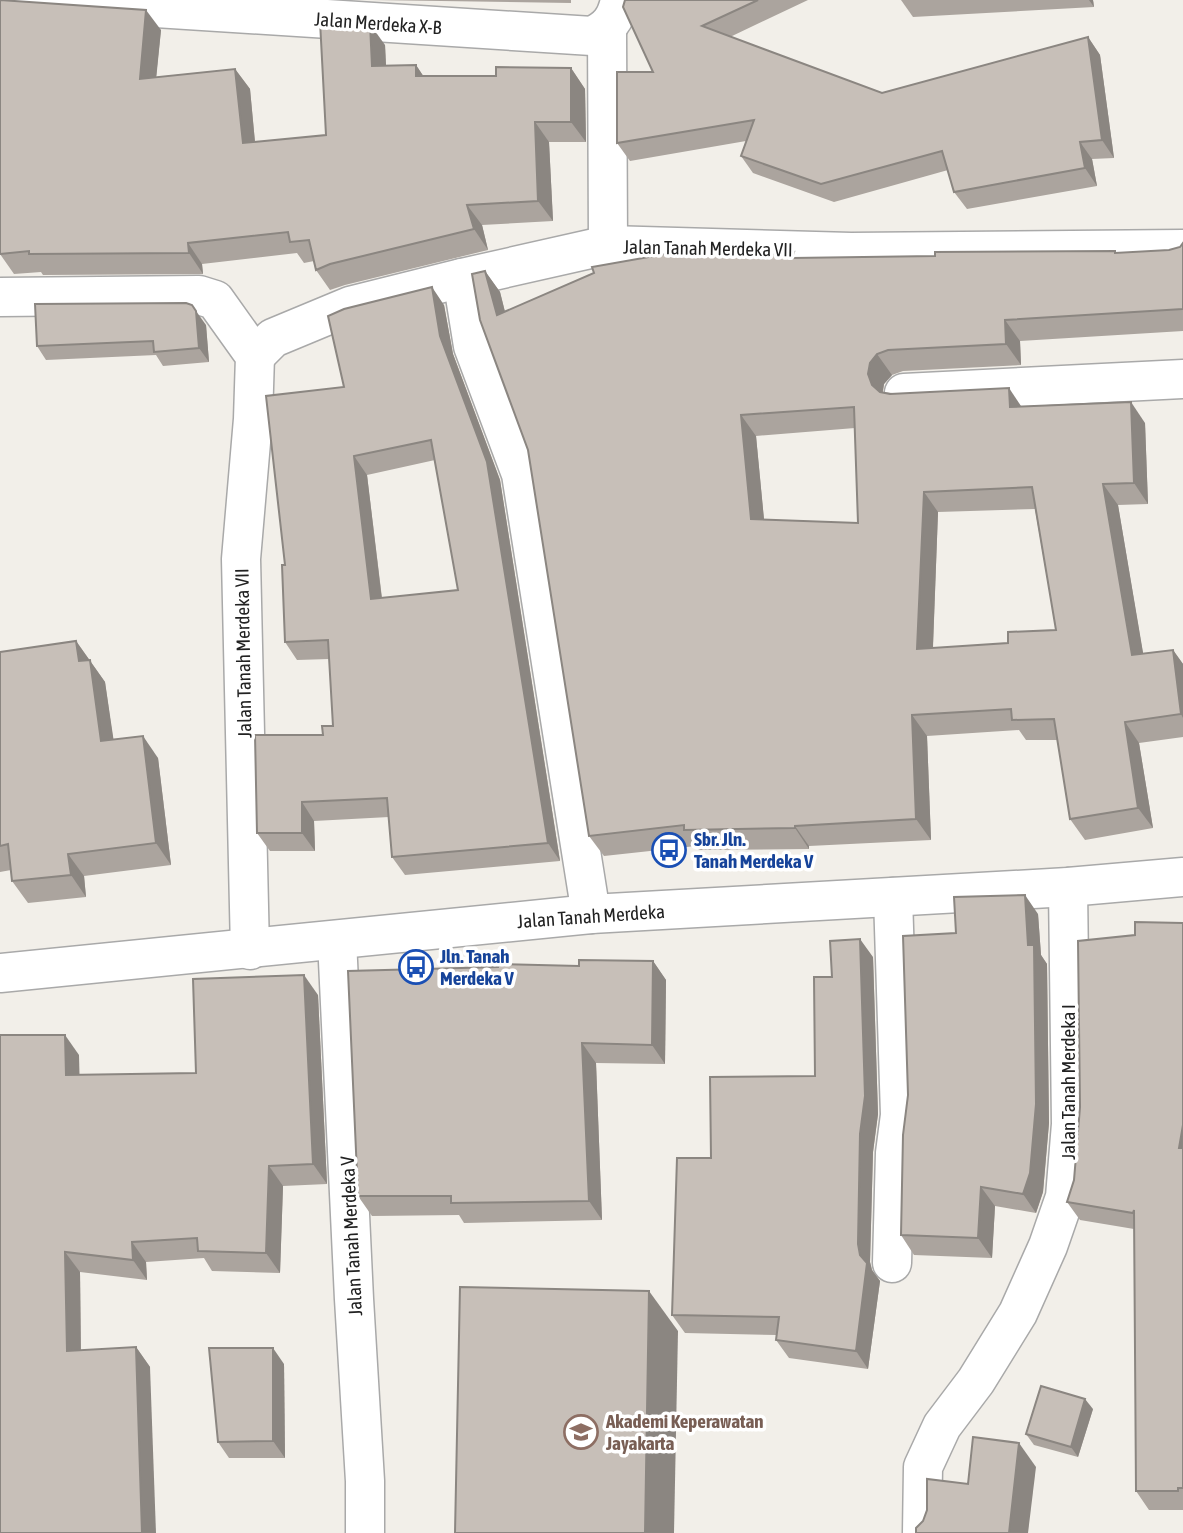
<svg xmlns="http://www.w3.org/2000/svg" width="1183" height="1533" font-family="'Asap Condensed',sans-serif">
<style>
.lines{fill:none;stroke-linecap:round;stroke-linejoin:round}
.minor-casing{stroke:#a9a9a9;stroke-width:41}
.minor{stroke:#fff;stroke-width:38}
.wall{fill:#aba49e;fill-rule:evenodd}
.shaded-wall{fill:#8b8681}
.building{fill:#c7bfb8;stroke:#8b8681;stroke-width:2;fill-rule:evenodd}
.labels{text-anchor:middle;stroke-width:7;stroke-linejoin:round;paint-order:stroke}
.street-label{font-size:19px;fill:#222;stroke:#fff}
.transit-label{font-size:19px;font-weight:bold;fill:#164399;stroke:#fff;text-anchor:start}
.education-label{font-size:19px;font-weight:bold;fill:#785e54;stroke:#fff;text-anchor:start}
</style>
<rect width="100%" height="100%" fill="#f2efe9"/>
<g class="lines">
<!-- minor casing -->
<g class="minor-casing">
<g id="minor">
<path d="M31,0L592,36C609,28 616,19 620,0"/>
<path d="M607,29L608,245"/>
<path d="M462,278L473,346L521,474L591,914"/>
<path d="M0,297L199,295L215,300L255,356L253,419L241,559L250,950"/>
<path d="M255,356L273,338L350,306L462,278L608,245L851,252L1183,249"/>
<path d="M904,393L1183,379"/>
<path d="M337,940L354,1299L365,1481V1533"/>
<path d="M0,973L591,914L1068,887L1183,877"/>
<path d="M892,1263L895,1153L900,1115L893,897"/>
<path d="M922,1533L923,1467L942,1426L976,1381L1018,1313L1048,1246L1065,1197L1071,1124L1068,887"/>
</g>
</g>
<!-- minor -->
<use href="#minor" class="minor"/>
</g>
<!-- wall -->
<g class="wall">
<path d="M372,0H571V3Z"/>
<path d="M625,0H808L730,37L882,93L1088,37L1100,55L1114,158L1092,159L1097,186L967,209L954,192L948,170L834,202L753,173L741,156L746,141L630,161L617,143L653,72Z"/>
<path d="M901,0H1093L1094,7L913,17Z"/>
<path d="M15,1L161,30L156,77L235,69L250,89L255,142L326,135L385,45L386,66L416,65L423,76H496L571,68L585,89L586,142H549L553,221L482,225L488,250L345,285L330,290L316,270L314,261L304,263L297,253L202,264L203,274L43,275L41,272L14,274L0,254Z"/>
<path d="M1183,243V331L1020,341L1021,365L903,371L892,375L884,384L883,392L1021,407L1145,423L1148,504L1118,505L1143,654L1173,650L1183,664V737L1139,743L1153,828L1085,840L1070,819L1058,740H1026L1019,730L927,736L931,840L809,846V849L699,850L696,846L604,856L589,836L528,450L485,271L500,292L505,312L736,250L741,256L798,258L935,256L1115,251L1117,253L1169,250L1180,247ZM855,428L858,523L764,520L756,436ZM1035,509L1056,630L1008,643L933,648L938,512Z"/>
<path d="M444,305L453,354L500,480L560,861L405,875L392,857L389,817L314,821L315,851H270L257,833L323,735L333,726L329,659L297,660L285,642V565L344,387ZM435,460L458,590L382,598L367,475Z"/>
<path d="M206,325L209,362L163,366L156,355L46,360L37,346Z"/>
<path d="M76,641L105,682L113,739L158,758L171,865L84,876L86,897L28,903L12,881L11,870L0,872V652Z"/>
<path d="M1038,914L1041,955L1047,964L1049,1123L1043,1192L1036,1213L995,1206L992,1258L914,1255L901,1235Z"/>
<path d="M1183,923V1510H1149L1136,1491L1134,1229L1080,1220L1067,1202L1074,1180L1135,935Z"/>
<path d="M873,957L878,1114L873,1152L870,1262L872,1270L880,1281L868,1369L789,1358L776,1340L777,1335L685,1333L672,1315L711,1158L815,1076L832,977Z"/>
<path d="M653,961L666,980L665,1064L596,1063L602,1220L464,1223L459,1215L372,1216L358,1196L579,966Z"/>
<path d="M318,995L327,1184L283,1186L280,1273L212,1271L204,1258L146,1262L147,1280L80,1272L81,1351L136,1347L150,1367L0,1533L79,1055V1075L196,1073Z"/>
<path d="M284,1364L285,1458H229L218,1442Z"/>
<path d="M1093,1409L1078,1457L1034,1445L1026,1434Z"/>
</g>
<!-- shaded-wall -->
<g class="shaded-wall">
<path d="M1089,0H1093L1094,7Z"/>
<path d="M146,10L161,30L154,100L140,79Z"/>
<path d="M370,24L385,45L387,86L372,66Z"/>
<path d="M1088,37L1100,55L1114,158L1102,140Z"/>
<path d="M416,65L430,86L416,76Z"/>
<path d="M571,68L585,89L586,142L571,122Z"/>
<path d="M235,69L250,89L257,164L243,143Z"/>
<path d="M535,122L549,142L553,221L538,201Z"/>
<path d="M1080,142L1092,159L1097,186L1085,168Z"/>
<path d="M467,205L482,225L488,250L474,229Z"/>
<path d="M188,243L202,264L203,274L189,253Z"/>
<path d="M485,271L500,292L511,336L497,315Z"/>
<path d="M432,287L444,305L453,354L500,480L560,861L548,843L440,336Z"/>
<path d="M196,311L206,325L209,362L199,348Z"/>
<path d="M1005,320L1020,341L1021,365L1006,344Z"/>
<path d="M877,354L892,375L884,384L882,395L872,385L868,374L870,363Z"/>
<path d="M1009,388L1023,409L1010,407Z"/>
<path d="M1131,402L1145,423L1148,504L1134,483Z"/>
<path d="M741,415L756,436L766,540L751,519Z"/>
<path d="M354,456L367,475L384,617L371,599Z"/>
<path d="M1103,484L1118,505L1147,676L1132,655Z"/>
<path d="M924,492L938,512L932,670L917,649Z"/>
<path d="M76,641L105,682L117,763L101,741L79,661Z"/>
<path d="M1173,650L1183,664V718L1181,714Z"/>
<path d="M912,715L927,736L931,840L916,819Z"/>
<path d="M1125,722L1139,743L1153,828L1138,808Z"/>
<path d="M143,736L158,758L171,865L156,843Z"/>
<path d="M302,802L314,821L315,851L302,833Z"/>
<path d="M795,826L809,846V849L795,828Z"/>
<path d="M68,854L84,876L86,897L71,875Z"/>
<path d="M1025,895L1038,914L1041,955L1047,964L1049,1123L1043,1192L1036,1213L1023,1194L1028,945Z"/>
<path d="M860,939L873,957L878,1114L873,1152L870,1262L872,1270L880,1281L868,1369L856,1351L860,1255L858,1244Z"/>
<path d="M653,961L666,980L665,1064L652,1045Z"/>
<path d="M304,975L318,995L327,1184L313,1164Z"/>
<path d="M65,1035L79,1055L80,1095L66,1075Z"/>
<path d="M582,1043L596,1063L602,1220L589,1201Z"/>
<path d="M1183,1125V1153L1179,1148Z"/>
<path d="M269,1166L283,1186L280,1273L266,1253Z"/>
<path d="M981,1187L995,1206L992,1258L978,1238Z"/>
<path d="M132,1242L146,1262L147,1280L133,1260Z"/>
<path d="M65,1252L80,1272L81,1372L67,1351Z"/>
<path d="M649,1291L678,1331L674,1533H645Z"/>
<path d="M136,1347L150,1367L156,1533H142Z"/>
<path d="M273,1348L284,1364L285,1458L273,1441Z"/>
<path d="M1085,1399L1093,1409L1078,1457L1071,1447Z"/>
<path d="M1019,1443L1036,1467L1028,1533H1009Z"/>
</g>
<!-- building -->
<g class="building">
<path d="M0,0L146,10L140,79L235,69L243,143L326,135L320,21L370,24L372,66L416,65V76H496V67L571,68V122H535L538,201L467,205L474,229L330,264L316,270L309,240L290,242L288,232L188,243L189,253L29,254V251L0,254Z"/>
<path d="M625,0H758L702,26L882,93L1088,37L1102,140L1080,142L1085,168L954,192L942,151L821,184L741,156L754,120L617,143V72H653L623,7Z"/>
<path d="M1183,243V309L1005,320L1006,344L888,350L877,354L870,363L868,374L872,385L880,392L890,394L1009,388L1010,407L1131,402L1134,483L1103,484L1132,655L1173,650L1181,714L1125,722L1138,808L1070,819L1054,719L1012,720L1011,709L912,715L916,819L795,826V828L684,830V825L589,836L528,450L480,320L472,274L485,271L497,315L594,273L592,267L694,249L736,250L737,257L794,252L792,258L935,256V252L1115,251V253L1169,250L1180,247ZM854,407L858,523L751,519L741,415ZM1032,487L1056,630L1008,632V643L917,649L924,492Z"/>
<path d="M432,287L440,336L487,462L548,843L392,857L387,798L302,802V833H257L255,735H323L322,726H333L328,640L285,642L282,565H285L266,396L344,387L328,316L344,309ZM431,440L458,590L371,599L354,456Z"/>
<path d="M186,303L192,305L196,311L199,348L154,352L153,341L37,346L35,304Z"/>
<path d="M76,641L79,661L90,660L101,741L143,736L156,843L68,854L71,875L12,881L8,844L0,846V652Z"/>
<path d="M1025,895L1028,945H1034L1036,1104L1030,1173L1023,1194L981,1187L978,1238L901,1235L903,1135L908,1095L903,936L956,933L954,897Z"/>
<path d="M1135,922L1183,923V1125L1179,1148H1183V1488H1178V1491H1136L1134,1210L1133,1213L1067,1202L1074,1180L1080,1107L1078,941L1135,935Z"/>
<path d="M860,939L865,1096L860,1134L858,1244L860,1255L867,1263L856,1351L776,1340L779,1317L672,1315L677,1158H711L710,1077L815,1076L814,977H832L830,941Z"/>
<path d="M579,960L653,961L652,1045L582,1043L589,1201L451,1203V1196H358L348,971L498,967V964L579,966Z"/>
<path d="M304,975L313,1164L269,1166L266,1253L198,1251L197,1238L132,1242L133,1260L65,1252L67,1351L136,1347L142,1533H0V1035H65L66,1075L196,1073L193,979Z"/>
<path d="M460,1287L649,1291L645,1533H455Z"/>
<path d="M209,1348H273V1441L218,1442Z"/>
<path d="M1041,1386L1085,1399L1071,1447L1026,1434Z"/>
<path d="M973,1437L1019,1443L1009,1533H916V1528L923,1521L927,1510V1479L968,1484Z"/>
</g>
<!-- icons -->
<defs>
<g id="bus-ring" transform="scale(1.75)"><circle r="9.5" fill="#fff" stroke="#1a4fb4" stroke-width="1.5"/><path d="M-5-6H5V4H4V6H2V4H-2V6H-4V4H-5ZM-3.5-4V0h7V-4ZM-3.5 1.2v1.5H-2V1.2ZM2 1.2v1.5H3.5V1.2Z" fill="#1a4fb4"/></g>
<g id="university-ring" transform="scale(1.75)"><circle r="9.5" fill="#fff" stroke="#8d6e63" stroke-width="1.5"/><path d="M0-5L7-2L0 1L-7-2ZM-4 1L0 2.5L4 1V4Q0 6-4 4Z" fill="#8d6e63"/></g>
</defs>
<g fill-rule="evenodd">
<use href="#bus-ring" x="669" y="850"/>
<use href="#bus-ring" x="416" y="967"/>
<use href="#university-ring" x="581" y="1432"/>
</g>
<g class="labels">
<!-- street labels -->
<g class="street-label">
<text transform="translate(378 23) rotate(4)" y="7">Jalan Merdeka X-B</text>
<text transform="translate(708 248) rotate(1)" y="7">Jalan Tanah Merdeka VII</text>
<text transform="translate(243 653) rotate(-91)" y="7">Jalan Tanah Merdeka VII</text>
<text transform="translate(591 916) rotate(-4)" y="7">Jalan Tanah Merdeka</text>
<text transform="translate(1068 1082) rotate(-90)" y="7">Jalan Tanah Merdeka I</text>
<text transform="translate(351 1236) rotate(-93)" y="7">Jalan Tanah Merdeka V</text>
</g>
<!-- transit labels -->
<g class="transit-label">
<text x="694" y="846">Sbr. Jln.<tspan x="694" dy="22">Tanah Merdeka V</tspan></text>
<text x="440" y="963">Jln. Tanah<tspan x="440" dy="22">Merdeka V</tspan></text>
</g>
<!-- education labels -->
<g class="education-label">
<text x="606" y="1428">Akademi Keperawatan<tspan x="606" dy="22">Jayakarta</tspan></text>
</g>
</g>
</svg>
